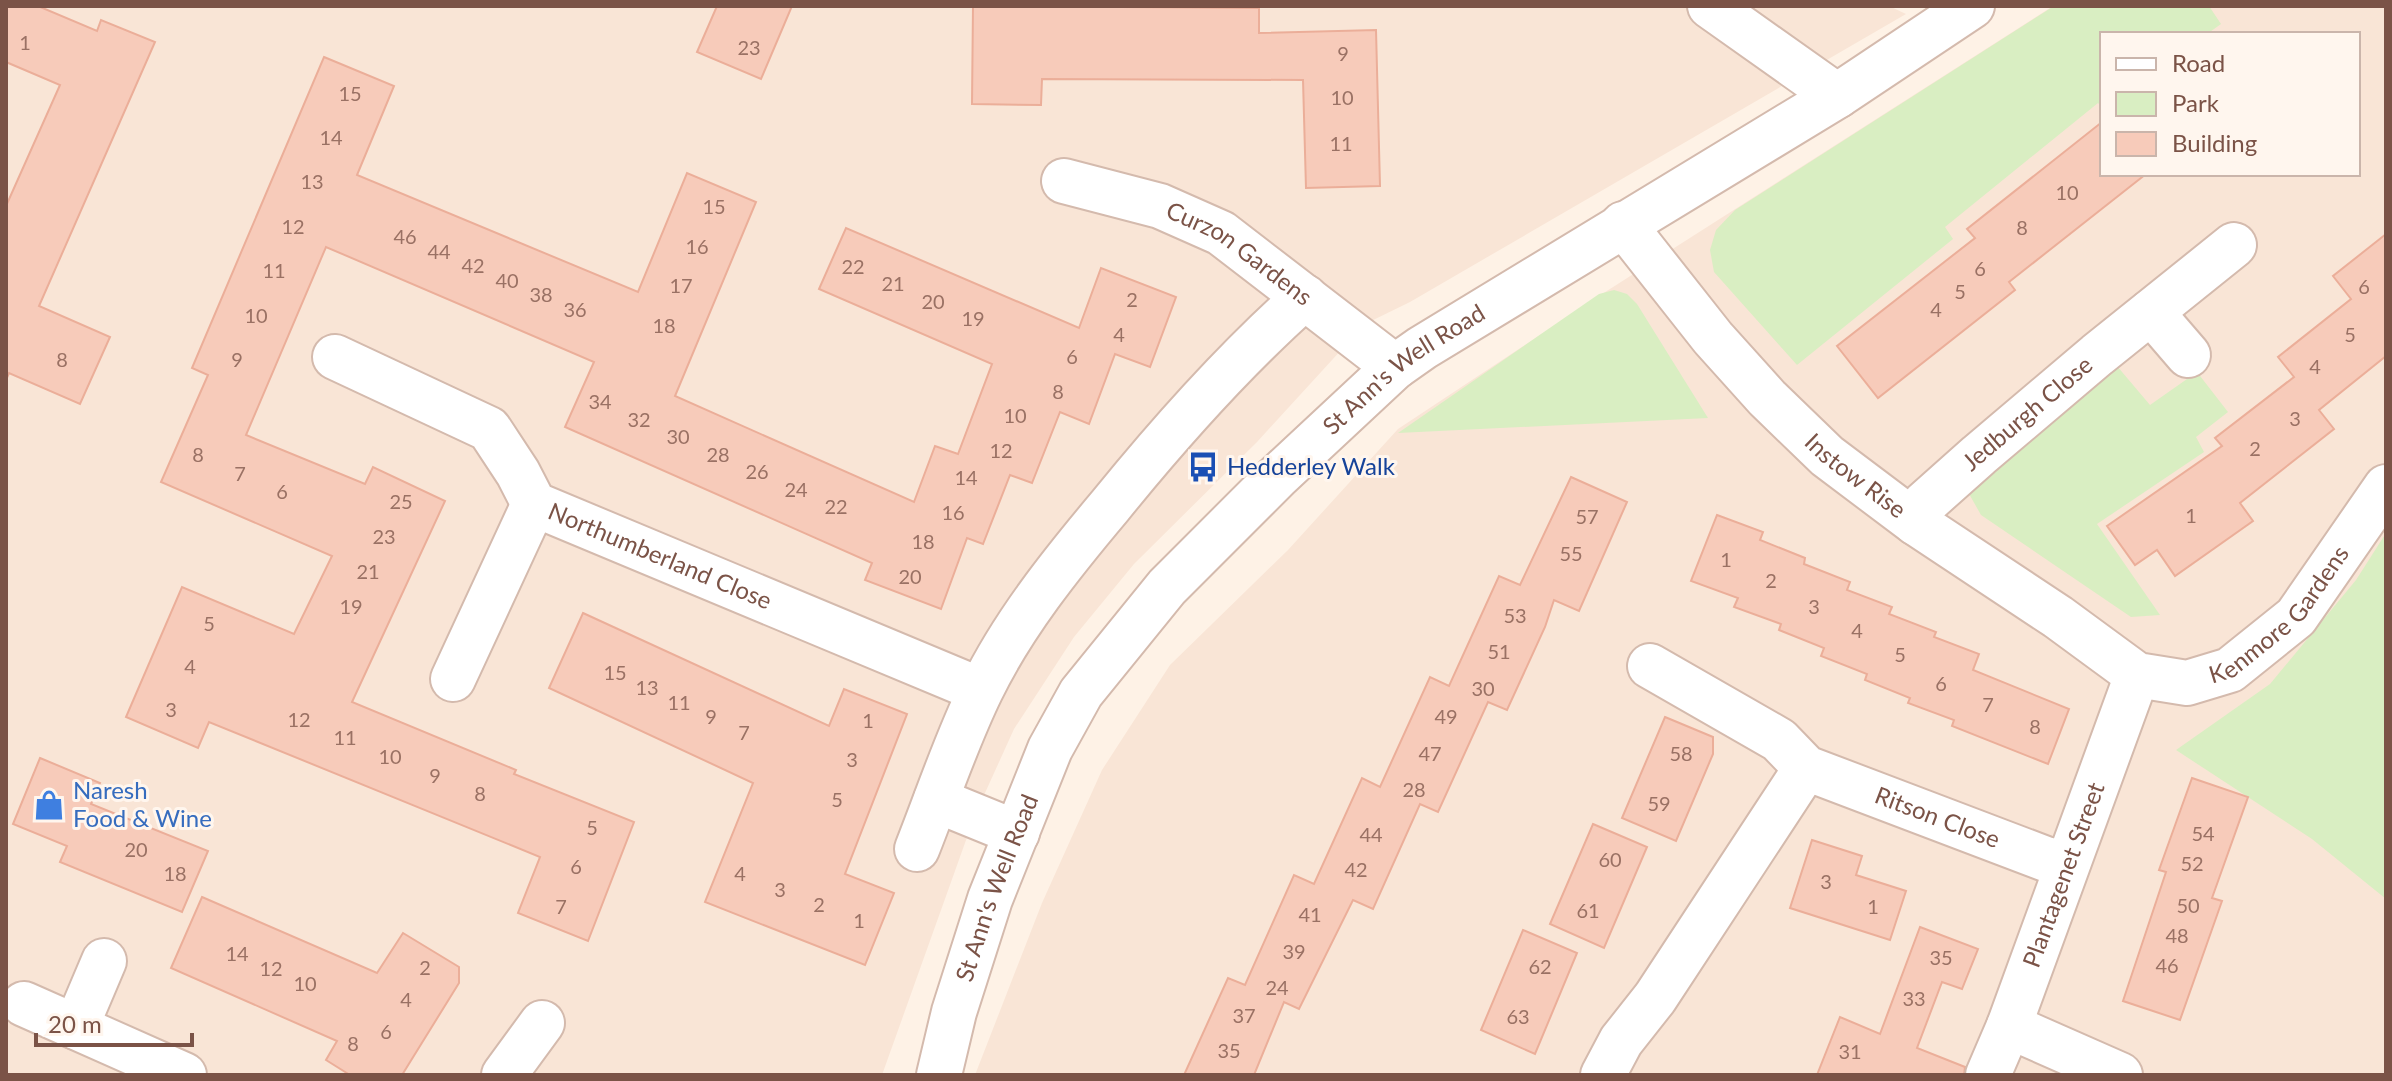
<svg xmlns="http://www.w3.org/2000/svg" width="2392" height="1081" font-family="Lato,sans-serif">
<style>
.residential{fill:#f9e5d6;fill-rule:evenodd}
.green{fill:#d9eec2}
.building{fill:#f7cbba;stroke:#ebae99;stroke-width:2}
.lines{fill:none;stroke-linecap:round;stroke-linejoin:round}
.minor-casing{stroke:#d4baad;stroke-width:48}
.minor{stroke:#fff;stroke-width:44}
.labels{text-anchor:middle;stroke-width:6;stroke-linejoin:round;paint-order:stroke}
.number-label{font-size:20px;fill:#9a7164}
.street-label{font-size:24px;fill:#7b5347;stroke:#fff6ee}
.transit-label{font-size:24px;fill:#164399;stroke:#fff6ee;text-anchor:start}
.shop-label{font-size:24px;fill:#366cbe;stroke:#fff6ee;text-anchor:start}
</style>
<rect width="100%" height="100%" fill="#fef2e6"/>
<!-- residential -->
<g class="residential">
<path d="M6,6H1889L1906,14L1410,302L1365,324L1257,442L1134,564L1074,637L1014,729L975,815L882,1075H6Z"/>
<path d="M2053,6H2386V1075H975L1042,903L1102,770L1170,665L1288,550L1398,429L1599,296ZM2102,34H2358V174H2102Z"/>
</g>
<!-- green -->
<g class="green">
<path d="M2054,6H2209L2221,24L2207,34H2102V107L2098,103L1945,227L1953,239L1797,365L1714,272L1710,250L1716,230L1735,210Z"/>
<path d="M1614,290L1627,294L1637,304L1708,418L1398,433L1599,294Z"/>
<path d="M2117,366L2150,405L2197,372L2228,412L2196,437L2204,452L2097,524L2160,615L2131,617L1981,515L1968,492Z"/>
<path d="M2386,533V899L2312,839L2176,750L2270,684L2356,580Z"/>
</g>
<!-- building -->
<g class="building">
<path d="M6,6H38L97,31L101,20L155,42L39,306L110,337L80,404L9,373L6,380V206L60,85L6,62Z"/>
<path d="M717,6H792L761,79L697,52Z"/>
<path d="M973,6L1259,8V33L1376,30L1380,186L1306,188L1303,80L1042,79L1041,105L972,104Z"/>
<path d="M324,57L394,86L357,175L638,292L687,173L756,202L675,396L914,502L935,446L958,454L992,364L819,289L846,228L1079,328L1101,268L1176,297L1150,367L1115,354L1089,424L1060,412L1032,483L1010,475L983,544L967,538L941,609L865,580L872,563L565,427L594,362L326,247L246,435L365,484L373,467L445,501L352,702L516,770L514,774L634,822L588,941L518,913L540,857L209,722L198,748L126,717L182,587L294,634L332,556L161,482L208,375L192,368Z"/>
<path d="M2102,122V174H2146L2009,282L2015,290L1878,398L1837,346L1975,238L1967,229Z"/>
<path d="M2386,234V356L2319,410L2334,429L2240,503L2253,521L2175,576L2157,550L2135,565L2107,526L2222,446L2215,438L2294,377L2278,357L2351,299L2333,276Z"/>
<path d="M1571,477L1627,502L1579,611L1554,600L1545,627L1507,710L1488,702L1438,812L1420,804L1373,909L1353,900L1299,1009L1284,1002L1254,1075H1184L1228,978L1245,985L1294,875L1314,884L1362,778L1380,787L1430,677L1449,686L1499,576L1520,585Z"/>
<path d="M1717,515L1763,532L1760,540L1805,558L1804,564L1850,582L1847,590L1892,607L1889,614L1936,632L1934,637L1979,654L1973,670L2069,709L2048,764L1952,726L1954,720L1908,703L1910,698L1865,680L1867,674L1821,656L1824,648L1779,630L1781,624L1734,607L1738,598L1691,581Z"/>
<path d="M583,613L829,726L844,689L907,714L845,874L894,893L865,965L705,902L753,783L549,688Z"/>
<path d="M1665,717L1713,737V754L1676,841L1622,818Z"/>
<path d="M40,758L100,783L91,804L208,851L182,912L60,862L67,846L13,824Z"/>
<path d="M2192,778L2248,797L2212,898L2222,901L2180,1020L2123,1001L2166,872L2159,870Z"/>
<path d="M1593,824L1647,847L1604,948L1550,924Z"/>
<path d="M1812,840L1862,856L1856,875L1906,891L1890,940L1790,908Z"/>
<path d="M202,897L377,973L403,933L459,967V983L402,1075H350L326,1060L337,1041L171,968Z"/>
<path d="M1920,927L1978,949L1962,989L1942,982L1917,1048L1965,1067L1964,1075H1817L1840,1017L1880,1034Z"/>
<path d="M1523,930L1577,953L1535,1054L1481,1030Z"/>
</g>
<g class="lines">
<!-- minor casing -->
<g class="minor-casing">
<g id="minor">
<path d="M1710,6L1837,96"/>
<path id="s1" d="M1064,181L1160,206L1221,233L1395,367"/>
<path id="s2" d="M1623,224L1713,338L1767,398L1827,456L1916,523L2058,617L2137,675L2187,683L2230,670L2296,617L2386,487"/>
<path d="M2151,312L2188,355"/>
<path id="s3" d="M335,357L489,429L518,473L534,504L980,690"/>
<path id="s4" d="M1916,523L1924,504L1979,455L2097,355L2234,245"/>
<path id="s5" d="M1650,666L1779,740L1806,768L2051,861L2069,860"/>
<path d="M453,679L534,504"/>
<path d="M936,800L1017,833"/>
<path d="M917,849C938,796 956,741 981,690C1013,624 1062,563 1110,506C1170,432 1234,360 1305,297"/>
<path d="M24,1004L184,1075"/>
<path d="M2009,1026L2120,1075"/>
<path d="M76,1027L104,961"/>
<path d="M504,1075L542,1023"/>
<path id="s6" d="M939,1075L954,1012L990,899L1050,749L1081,693L1167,587L1277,477L1395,367L1422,348L1837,96L1972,6"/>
<path d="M1603,1075L1621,1041L1655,998L1806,768"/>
<path id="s7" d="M1988,1075L2009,1026L2137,675"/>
</g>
</g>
<!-- minor -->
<use href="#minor" class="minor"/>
</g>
<!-- icons -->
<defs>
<g id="bus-bare" transform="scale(2.4)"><path d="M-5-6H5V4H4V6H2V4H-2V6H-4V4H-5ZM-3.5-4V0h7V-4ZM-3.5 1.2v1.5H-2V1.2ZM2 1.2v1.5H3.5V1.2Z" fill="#1a4fb4" stroke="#fff6ee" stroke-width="2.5" paint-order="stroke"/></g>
<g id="shop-bare" transform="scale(2.4)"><path d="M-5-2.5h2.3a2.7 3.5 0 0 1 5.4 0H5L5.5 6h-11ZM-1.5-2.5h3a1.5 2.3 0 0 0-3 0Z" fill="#3f7fe0" stroke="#fff6ee" stroke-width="2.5" paint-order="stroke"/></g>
</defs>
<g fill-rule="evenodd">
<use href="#bus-bare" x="1203" y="467"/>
<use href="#shop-bare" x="49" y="805"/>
</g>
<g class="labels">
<!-- number labels -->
<g class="number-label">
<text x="25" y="50">1</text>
<text x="749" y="55">23</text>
<text x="1343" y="61">9</text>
<text x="350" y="101">15</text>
<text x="1342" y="105">10</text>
<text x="331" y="145">14</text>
<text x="1341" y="151">11</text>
<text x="312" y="189">13</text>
<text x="2067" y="200">10</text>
<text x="714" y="214">15</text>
<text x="293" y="234">12</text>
<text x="2022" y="235">8</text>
<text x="405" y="244">46</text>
<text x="697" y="254">16</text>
<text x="439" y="259">44</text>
<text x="473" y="273">42</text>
<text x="853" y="274">22</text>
<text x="1980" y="276">6</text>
<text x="274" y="278">11</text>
<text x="507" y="288">40</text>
<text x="893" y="291">21</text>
<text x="681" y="293">17</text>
<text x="2364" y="294">6</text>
<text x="1960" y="299">5</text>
<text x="541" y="302">38</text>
<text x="1132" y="307">2</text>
<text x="933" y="309">20</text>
<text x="575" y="317">36</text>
<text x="1936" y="317">4</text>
<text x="256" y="323">10</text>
<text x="973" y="326">19</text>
<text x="664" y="333">18</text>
<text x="1119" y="342">4</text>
<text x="2350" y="342">5</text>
<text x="1072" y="364">6</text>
<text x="62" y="367">8</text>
<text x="237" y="367">9</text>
<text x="2315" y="374">4</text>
<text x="1058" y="399">8</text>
<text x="600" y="409">34</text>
<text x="1015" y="423">10</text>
<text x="2295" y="426">3</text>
<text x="639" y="427">32</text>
<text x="678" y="444">30</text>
<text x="2255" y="456">2</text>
<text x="1001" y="458">12</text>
<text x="198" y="462">8</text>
<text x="718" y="462">28</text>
<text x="757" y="479">26</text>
<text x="240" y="481">7</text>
<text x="966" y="485">14</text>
<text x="796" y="497">24</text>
<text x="282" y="499">6</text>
<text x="401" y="509">25</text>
<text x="836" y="514">22</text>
<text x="953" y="520">16</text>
<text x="2191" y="523">1</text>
<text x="1587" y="524">57</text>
<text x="384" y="544">23</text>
<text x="923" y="549">18</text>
<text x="1571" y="561">55</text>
<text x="1726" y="567">1</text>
<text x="368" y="579">21</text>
<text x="910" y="584">20</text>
<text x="1771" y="588">2</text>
<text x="351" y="614">19</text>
<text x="1814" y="614">3</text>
<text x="1515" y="623">53</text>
<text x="209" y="631">5</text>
<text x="1857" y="638">4</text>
<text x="1499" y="659">51</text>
<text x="1900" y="662">5</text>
<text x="190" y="674">4</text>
<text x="615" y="680">15</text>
<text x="1941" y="691">6</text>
<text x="647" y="695">13</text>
<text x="1483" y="696">30</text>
<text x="679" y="710">11</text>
<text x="1988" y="712">7</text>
<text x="171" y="717">3</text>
<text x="711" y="724">9</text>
<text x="1446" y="724">49</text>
<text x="299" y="727">12</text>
<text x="868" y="728">1</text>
<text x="2035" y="734">8</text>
<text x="744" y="740">7</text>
<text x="345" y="745">11</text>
<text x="1430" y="761">47</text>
<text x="1681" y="761">58</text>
<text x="390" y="764">10</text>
<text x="852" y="767">3</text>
<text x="435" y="783">9</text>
<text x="1414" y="797">28</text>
<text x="480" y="801">8</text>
<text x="837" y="807">5</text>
<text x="1659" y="811">59</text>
<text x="592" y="835">5</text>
<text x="2203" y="841">54</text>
<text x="1371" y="842">44</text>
<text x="136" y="857">20</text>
<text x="1610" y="867">60</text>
<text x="2192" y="871">52</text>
<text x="576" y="874">6</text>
<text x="1356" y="877">42</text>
<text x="175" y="881">18</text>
<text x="740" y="881">4</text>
<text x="1826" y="889">3</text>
<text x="780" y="897">3</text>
<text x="819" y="912">2</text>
<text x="2188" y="913">50</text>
<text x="561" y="914">7</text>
<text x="1873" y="914">1</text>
<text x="1588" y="918">61</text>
<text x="1310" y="922">41</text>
<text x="859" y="928">1</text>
<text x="2177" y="943">48</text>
<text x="1294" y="959">39</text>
<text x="237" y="961">14</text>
<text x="1941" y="965">35</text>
<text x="2167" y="973">46</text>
<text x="1540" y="974">62</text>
<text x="425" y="975">2</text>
<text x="271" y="976">12</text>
<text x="305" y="991">10</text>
<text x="1277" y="995">24</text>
<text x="1914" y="1006">33</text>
<text x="406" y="1007">4</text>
<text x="1244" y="1023">37</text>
<text x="1518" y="1024">63</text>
<text x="386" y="1039">6</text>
<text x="353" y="1051">8</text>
<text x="1229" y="1058">35</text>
<text x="1850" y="1059">31</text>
</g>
<!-- street labels -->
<g class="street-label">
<text dy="8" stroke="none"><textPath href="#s1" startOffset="192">Curzon Gardens</textPath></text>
<text dy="8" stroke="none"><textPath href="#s6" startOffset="868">St Ann's Well Road</textPath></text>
<text dy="8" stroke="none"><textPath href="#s4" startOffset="158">Jedburgh Close</textPath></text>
<text dy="8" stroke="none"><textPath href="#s2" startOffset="344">Instow Rise</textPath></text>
<text dy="8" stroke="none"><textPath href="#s3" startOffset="394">Northumberland Close</textPath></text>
<text dy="8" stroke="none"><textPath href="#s2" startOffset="858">Kenmore Gardens</textPath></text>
<text dy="8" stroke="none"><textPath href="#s5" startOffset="328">Ritson Close</textPath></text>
<text dy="8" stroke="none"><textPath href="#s7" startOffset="214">Plantagenet Street</textPath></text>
<text dy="8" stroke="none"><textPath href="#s6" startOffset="196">St Ann's Well Road</textPath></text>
</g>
<!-- transit labels -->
<g class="transit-label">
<text x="1227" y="475">Hedderley Walk</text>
</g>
<!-- shop labels -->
<g class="shop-label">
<text x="73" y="799">Naresh<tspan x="73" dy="28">Food &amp; Wine</tspan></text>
</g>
</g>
<!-- border -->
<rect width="2392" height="1081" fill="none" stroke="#7b5347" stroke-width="16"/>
<!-- legend -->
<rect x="2100" y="32" width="260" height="144" fill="#fff6ee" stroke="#cab5ab" stroke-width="2"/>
<rect x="2116" y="58" width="40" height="12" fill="#ffffff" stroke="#cab5ab" stroke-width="2"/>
<text x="2172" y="72" font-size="24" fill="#7b5347">Road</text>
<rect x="2116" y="92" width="40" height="24" fill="#d9eec2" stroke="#cab5ab" stroke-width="2"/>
<text x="2172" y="112" font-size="24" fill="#7b5347">Park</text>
<rect x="2116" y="132" width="40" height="24" fill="#f7cbba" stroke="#cab5ab" stroke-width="2"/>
<text x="2172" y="152" font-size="24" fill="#7b5347">Building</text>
<!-- scale -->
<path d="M36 1033v12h156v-12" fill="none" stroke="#7b5347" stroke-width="4"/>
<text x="48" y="1033" font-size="24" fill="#7b5347" stroke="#fff6ee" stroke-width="6" paint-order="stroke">20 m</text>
</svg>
